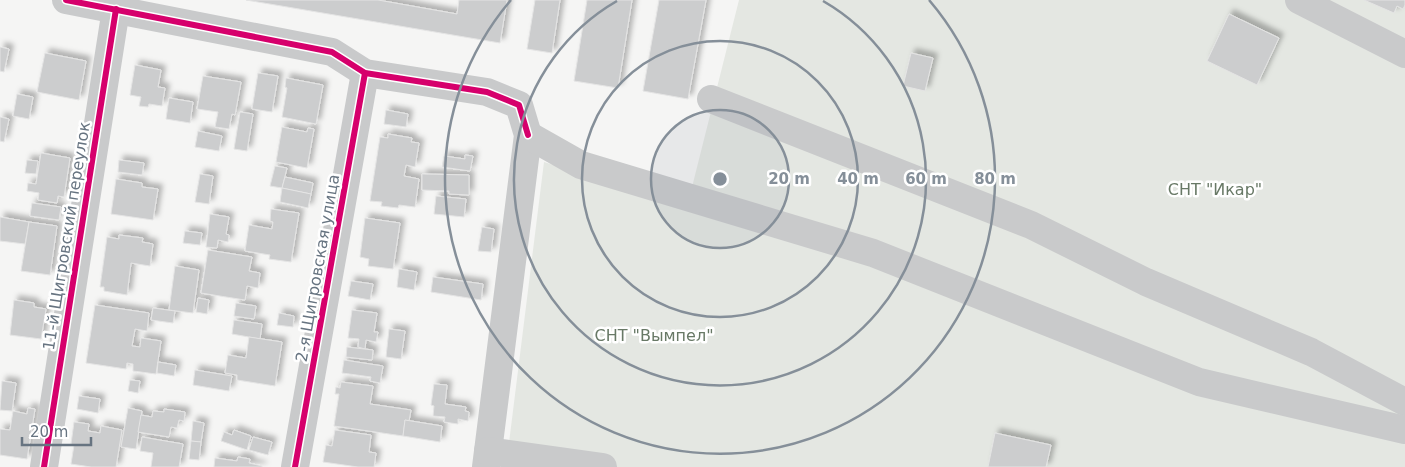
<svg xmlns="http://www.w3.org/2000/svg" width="1405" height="467" font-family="'DejaVu Sans',sans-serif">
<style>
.green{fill:#e4e7e2}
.building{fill:#cccdce;stroke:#e4e4e4;filter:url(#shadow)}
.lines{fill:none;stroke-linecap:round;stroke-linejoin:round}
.minor{stroke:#c9cacb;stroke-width:28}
.cycleway-casing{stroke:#fff;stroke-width:9}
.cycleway{stroke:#d6006c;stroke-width:6}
.ring{fill:none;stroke:#858f99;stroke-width:2.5}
.labels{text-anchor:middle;stroke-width:5;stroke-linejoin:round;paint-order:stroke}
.park-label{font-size:16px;fill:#687966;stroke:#fff}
.street-label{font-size:16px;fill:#677481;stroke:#fff}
.centre{fill:#858f99;stroke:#fff;stroke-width:2.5}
.ring-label{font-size:15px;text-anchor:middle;font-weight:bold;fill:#858f99;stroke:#fff;stroke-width:5;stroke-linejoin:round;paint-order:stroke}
</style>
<defs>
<filter id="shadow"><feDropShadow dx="4.5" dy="-4.5" stdDeviation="2.5" flood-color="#0004"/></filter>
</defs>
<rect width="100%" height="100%" fill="#f5f5f4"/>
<!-- green -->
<path class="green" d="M739,0H1405V467H506L544,162L687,207Z"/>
<!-- building -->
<g class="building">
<path d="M246,0H378L457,14L459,0H507L500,43Z"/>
<path d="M535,0H560L552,53L527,49Z"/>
<path d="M587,0H632L618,88L574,81Z"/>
<path d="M659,0H706L688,99L643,91Z"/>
<path d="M1364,0H1405V5L1403,9L1397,6L1394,13Z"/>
<path d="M1229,14L1279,38L1257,85L1207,61Z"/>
<path d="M0,47L9,49L4,72L0,71Z"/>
<path d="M45,53L86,61L79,100L37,92Z"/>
<path d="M911,53L933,58L925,91L903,86Z"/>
<path d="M135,65L161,70L158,87L165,88L162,106L149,104L148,107L139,106L141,97L130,95Z"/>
<path d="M258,73L278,76L272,112L252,109Z"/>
<path d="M203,76L241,82L235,115L232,114L229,129L215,127L218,112L197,109Z"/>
<path d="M286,78L323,85L316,124L282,117L287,88L285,87Z"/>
<path d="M17,94L33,97L29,119L13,116Z"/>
<path d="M169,98L193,102L190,123L166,119Z"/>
<path d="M386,110L408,114L406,127L384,124Z"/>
<path d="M240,112L253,114L247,151L234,149Z"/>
<path d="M0,117L9,119L4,142L0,141Z"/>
<path d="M282,127L307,132L308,128L314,129L307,168L276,162Z"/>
<path d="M198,131L222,136L219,151L195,147Z"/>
<path d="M388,134L412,138L411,142L419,143L415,167L406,165L404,176L419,179L415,207L399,205L398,208L381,206L382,202L370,201L380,137L388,138Z"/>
<path d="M41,153L70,158L64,197L58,196L57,203L38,200L39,193L27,191L28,183L36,184Z"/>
<path d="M465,155L473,156L470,171L442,167L444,156L465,159Z"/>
<path d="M27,160L38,161L36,174L25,173Z"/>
<path d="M119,160L144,163L142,175L118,172Z"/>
<path d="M275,166L287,168L282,188L270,186Z"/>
<path d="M200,174L213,176L209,204L195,202Z"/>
<path d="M422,174L469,175V195L449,194V191L422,190Z"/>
<path d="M285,177L313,183L311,194L282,188Z"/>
<path d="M116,179L142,183V187L158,189L153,220L111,214Z"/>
<path d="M282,188L311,194L308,208L280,202Z"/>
<path d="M436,196L466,199L464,217L434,214Z"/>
<path d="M32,203L61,207L59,220L30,216Z"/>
<path d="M271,209L299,213L291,262L269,259L270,255L245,251L249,225L272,229L273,222L270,221Z"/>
<path d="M210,214L229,217L226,234L229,235L228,242L218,240L217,248L206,247Z"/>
<path d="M0,217L29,222L25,244L0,241Z"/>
<path d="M365,218L400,223L393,269L368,266L369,259L360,257Z"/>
<path d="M29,222L57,226L50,275L21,271Z"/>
<path d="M482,227L494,229L491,252L478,251Z"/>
<path d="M185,231L202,233L200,245L183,243Z"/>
<path d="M119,235L143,238L142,242L153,244L150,266L131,263L127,295L104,291V287H100L107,237L119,239Z"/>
<path d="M208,250L252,257L249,271L260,273L258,288L247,286L245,300L201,293Z"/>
<path d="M175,266L199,270L193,313L169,310Z"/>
<path d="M399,269L417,272L414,290L397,287Z"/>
<path d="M433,277L483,284L481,300L431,292Z"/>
<path d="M351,281L373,284L370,300L348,296Z"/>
<path d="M198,298L209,300L207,314L196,312Z"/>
<path d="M14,300L34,303V307L46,309L41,339L10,335Z"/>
<path d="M236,303L256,306L254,319L234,316Z"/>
<path d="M95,305L149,313L147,331L135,329L132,346L140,347L141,338L161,341L156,374L133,371V364L127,363L126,369L86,363Z"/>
<path d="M153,308L175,311L173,323L151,320Z"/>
<path d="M352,310L377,313L374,332H378L376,342L366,340L365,349L358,347L359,339L348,338Z"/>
<path d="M279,313L294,316L293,327L277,325Z"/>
<path d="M234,320L262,324L260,339L232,334Z"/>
<path d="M389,329L405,331L401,359L386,357Z"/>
<path d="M249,337L282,342L275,386L237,380V375L225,373L228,355L246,358Z"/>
<path d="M347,347L373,350L372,360L346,357Z"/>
<path d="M344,360L383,366L380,383L370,381L371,377L342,373Z"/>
<path d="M158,362L176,365L174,376L157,373Z"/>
<path d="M195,370L232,376L229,391L193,385Z"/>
<path d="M130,380L140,381L138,393L128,391Z"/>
<path d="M2,381L16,383L12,411L0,410Z"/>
<path d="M341,382L373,386L370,404L411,410L409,421L405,420L403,436L334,426L339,394H335L336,387L340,388Z"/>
<path d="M434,384L447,385L445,404L466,407L465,411L469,412L468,421L458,419V424L444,422L445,417L433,416L434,406L431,405Z"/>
<path d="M79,396L100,399L98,413L77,409Z"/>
<path d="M28,408L35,409L27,459L0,455V429L10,430L13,411L27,414Z"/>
<path d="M128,408L142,411L136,449L121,447Z"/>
<path d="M164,409L185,412L184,421L179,420L177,428L171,427L169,437L138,432L141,415L152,417L153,411L164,412Z"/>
<path d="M405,420L442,426L440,442L403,436Z"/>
<path d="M193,421L204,423L201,442L191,441Z"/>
<path d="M74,422L89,424L88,431L100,433L101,426L122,430L116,467H91L71,464L74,445L71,444Z"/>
<path d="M234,430L251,436L247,450L221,441L224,432L232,435Z"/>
<path d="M335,430L371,435L369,452L376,453L374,467H358L323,462L326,445L332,446Z"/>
<path d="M995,433L1051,445L1046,467H988Z"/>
<path d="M142,437L183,444L179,467H151L153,453L140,451Z"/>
<path d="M253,437L272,442L268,455L249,450Z"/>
<path d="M191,441L201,442L199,460L189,459Z"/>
<path d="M238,457L250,459L249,463L262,466V467H214L215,458L237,461Z"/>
</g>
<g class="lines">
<!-- minor -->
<g class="minor">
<path d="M66,0L332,52L365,73L487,92L519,105L528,135L486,467"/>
<path d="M1299,0L1405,54"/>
<path d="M711,99L1031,225L1146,282L1311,352L1405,402"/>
<path d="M528,135L581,165L873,253L1199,382L1405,430"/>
<path d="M488,451L603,467"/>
<path d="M44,467L116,9"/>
<path d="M295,467L365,73"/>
</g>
<!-- cycleway casing -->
<g class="cycleway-casing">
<g id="cycleway">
<path d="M66,0L332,52L365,73L487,92L519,105L528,135"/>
<path d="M44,467L116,9"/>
<path d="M295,467L365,73"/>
</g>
</g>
<!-- cycleway -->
<use href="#cycleway" class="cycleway"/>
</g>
<!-- distance rings -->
<circle cx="720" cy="179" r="69" fill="#858f99" fill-opacity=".12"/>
<g class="ring">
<circle cx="720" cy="179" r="69"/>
<circle cx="720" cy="179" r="138"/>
<path d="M823 1A206 206 0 1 1 617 1"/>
<path d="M929 0A275 275 0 1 1 511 0"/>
</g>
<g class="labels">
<!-- park labels -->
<g class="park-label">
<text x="1215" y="195">СНТ "Икар"</text>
<text x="654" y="341">СНТ "Вымпел"</text>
</g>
<!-- street labels -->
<g class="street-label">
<text transform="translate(66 236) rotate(-81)" y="6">11-й Щигровский переулок</text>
<text transform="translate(317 268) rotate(-80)" y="6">2-я Щигровская улица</text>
</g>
</g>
<circle cx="720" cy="179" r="8" class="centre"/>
<g class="ring-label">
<text x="789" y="184">20 m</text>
<text x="858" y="184">40 m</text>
<text x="926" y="184">60 m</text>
<text x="995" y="184">80 m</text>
</g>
<!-- scale -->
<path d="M22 437v8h69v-8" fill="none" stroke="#677481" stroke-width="2.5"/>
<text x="30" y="437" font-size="15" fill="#677481" stroke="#ffffff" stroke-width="4" paint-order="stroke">20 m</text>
</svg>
